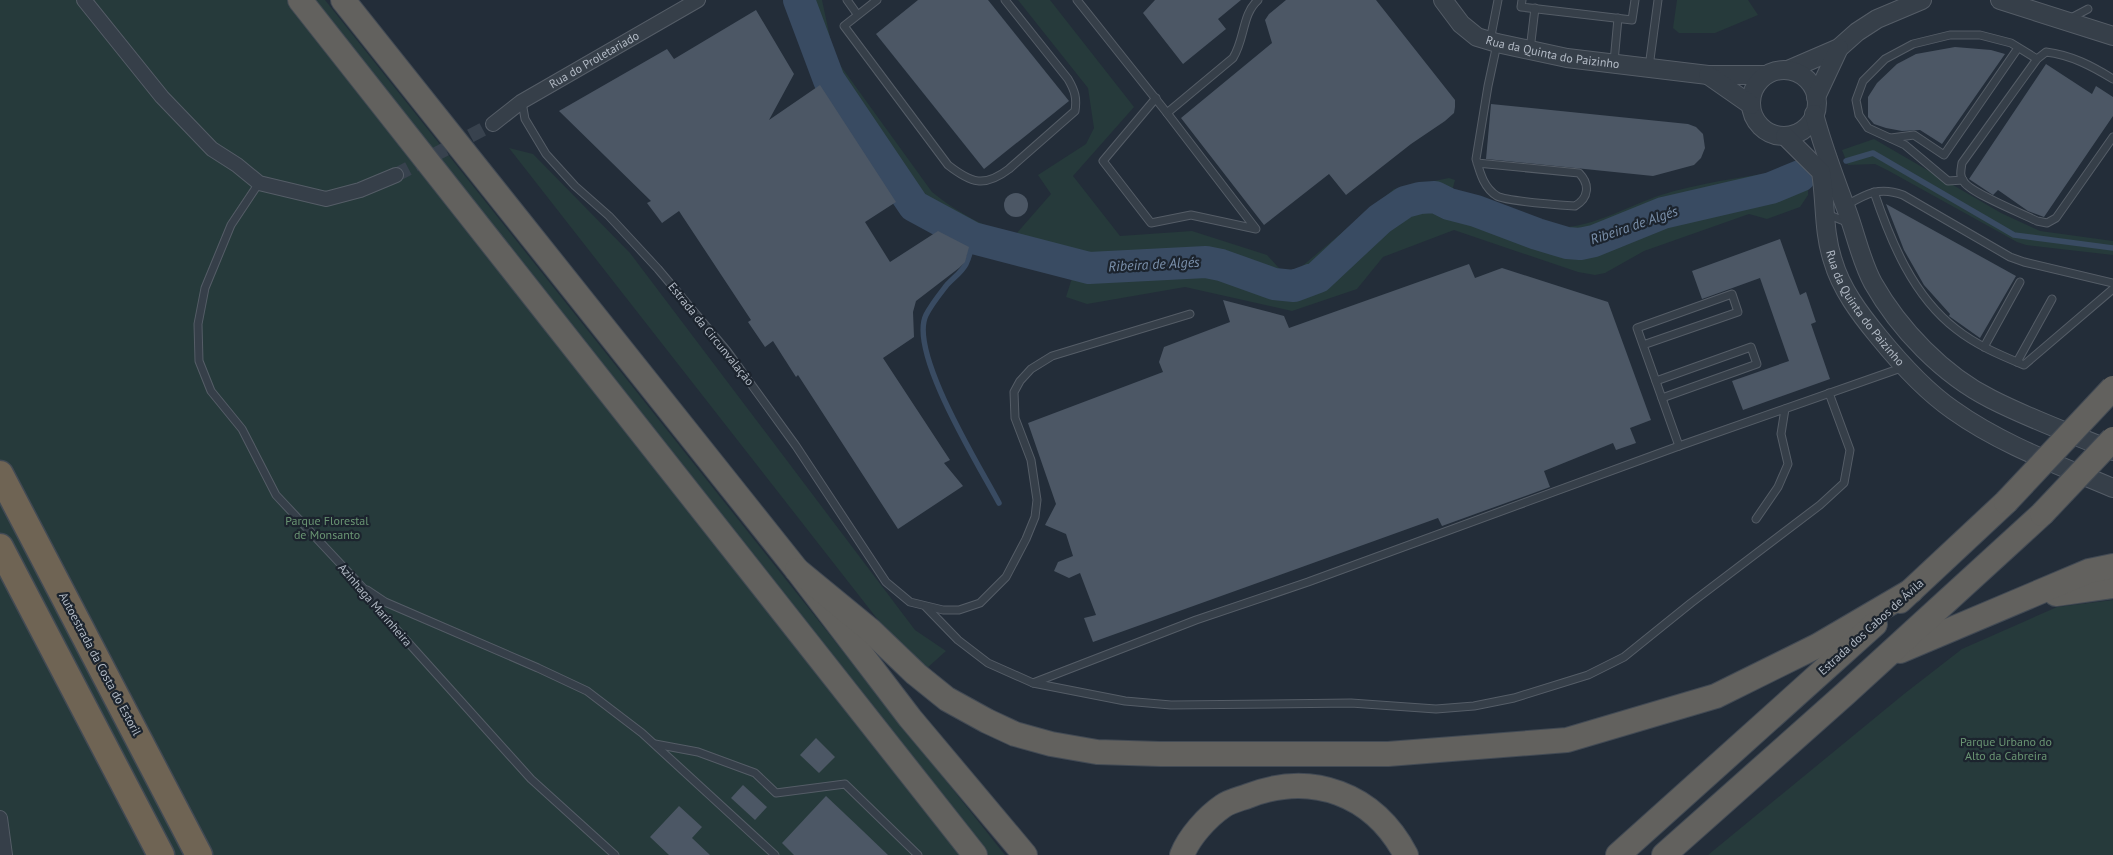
<svg xmlns="http://www.w3.org/2000/svg" width="2113" height="855" font-family="'PT Sans',sans-serif">
<style>
.green{fill:#263a3b}
.lines{fill:none;stroke-linecap:round;stroke-linejoin:round}
.stream{stroke:#394b62;stroke-width:5.5}
.river{stroke:#394b62;stroke-width:32}
.building{fill:#4c5765}
.minor-tunnel{stroke:#38424e;stroke-width:14;stroke-dasharray:14 7;stroke-linecap:butt}
.service-casing{stroke:#555d67;stroke-width:9}
.minor-casing{stroke:#555d67;stroke-width:16}
.tertiary-casing{stroke:#555d67;stroke-width:20}
.trunk-casing{stroke:#424a54;stroke-width:26}
.motorway-casing{stroke:#424a54;stroke-width:29}
.service{stroke:#363f49;stroke-width:7}
.minor{stroke:#363f49;stroke-width:14}
.tertiary{stroke:#363f49;stroke-width:18}
.trunk{stroke:#62615e;stroke-width:24}
.motorway{stroke:#6f6454;stroke-width:26}
.trunk-bridge-casing{stroke:#424a54;stroke-width:26;stroke-linecap:butt}
.trunk-bridge{stroke:#62615e;stroke-width:24}
.labels{text-anchor:middle;stroke-width:4.5;stroke-linejoin:round;paint-order:stroke}
.street-label{font-size:12px;fill:#b2bac5;stroke:#1c242e}
.park-label{font-size:12px;fill:#6a9573;stroke:#1c242e}
.water-label{font-size:14px;font-style:italic;fill:#7b91ac;stroke:#1c242e}
</style>
<rect width="100%" height="100%" fill="#232d39"/>
<!-- green -->
<g class="green">
<path d="M0,0H325L1005,855H0Z"/>
<path d="M790,0H822L831,42L840,65L932,192C951,208 992,233 1016,234L1051,194L1038,175L1086,144L1094,128L1088,88L1018,0H1050L1134,107L1073,176L1120,236L1192,231L1267,255L1288,278L1394,189L1449,178L1455,180L1452,191C1464,197 1477,197 1489,201C1513,210 1538,227 1564,227C1592,227 1633,204 1661,195C1705,181 1753,176 1799,168L1808,184V195L1800,207L1767,219L1749,214L1644,251L1605,273L1595,275L1578,272L1454,230L1383,257L1357,289L1292,311L1185,287L1087,304L1066,297L1072,278L984,248L983,252L904,213L814,75Z"/>
<path d="M1677,0H1748L1758,15L1715,33H1679L1673,28Z"/>
<path d="M1874,139L2001,213L2040,231L2113,241V255L2026,245L2017,242L1889,171L1875,164L1848,165L1842,150Z"/>
<path d="M509,148L533,154L630,253L915,630L946,651L926,669L899,645L875,616Z"/>
<path d="M2113,600V855H1708L1904,694L1962,649L2057,607Z"/>
</g>
<g class="lines">
<!-- stream -->
<g class="stream">
<path d="M1846,161L1873,153L2014,235L2113,248"/>
<path d="M973,238C972,247 970,255 966,264C962,272 952,279 946,286C939,295 931,305 926,315C908,352 980,467 999,503"/>
</g>
<!-- river -->
<path class="river" d="M799,0L829,80L914,206L973,238L1089,268L1206,262L1221,265L1274,284L1294,286L1318,277L1380,219L1405,202L1420,198L1435,197L1449,204L1476,211L1537,234L1567,243L1580,244L1594,241L1663,213L1771,188L1800,176"/>
</g>
<!-- building -->
<g class="building">
<path d="M918,0H988L1069,101L984,169L876,34Z"/>
<path d="M1155,0H1241L1218,19L1226,29L1183,64L1143,13Z"/>
<path d="M1286,0H1376L1455,100V107L1454,113L1445,121L1411,144L1346,195L1329,174L1264,225L1181,118L1272,43L1265,20L1269,14Z"/>
<path d="M756,10L794,74L769,120L820,85L896,202L865,222L890,262L938,231L969,247L965,262L959,268L916,301L913,312L914,337L883,358L950,460L944,463L963,486L898,529L798,375L796,377L773,341L765,347L748,322L751,320L679,211L662,223L647,203L651,201L559,111L667,49L674,59Z"/>
<path d="M1955,47L1991,50L2005,54L1942,144L1920,130L1902,131L1886,128L1874,124L1868,117V97L1877,83L1897,64L1916,54Z"/>
<path d="M2046,64L2092,94L2096,86L2113,97V116L2044,217L2028,211L1998,190L1993,195L1969,179Z"/>
<path d="M1491,104L1688,124L1696,127L1703,134L1705,148L1701,158L1694,165L1653,176L1486,159Z"/>
<circle cx="1016" cy="205" r="12"/>
<path d="M1886,204L2016,276L1980,338L1949,316L1950,314L1924,285L1904,250Z"/>
<path d="M1780,239L1800,295L1806,292L1816,322L1811,324L1830,379L1743,410L1732,381L1789,361L1760,278L1702,299L1692,271Z"/>
<path d="M1469,264L1475,278L1502,268L1608,302L1651,420L1630,428L1636,443L1616,450L1613,443L1544,471L1550,487L1442,526L1438,518L1093,642L1084,618L1096,615L1080,573L1069,578L1054,571L1058,562L1073,556L1066,534L1045,525L1056,504L1028,423L1163,372L1159,362L1164,347L1230,322L1223,300L1284,316L1289,328Z"/>
<path d="M816,738L835,757L819,773L800,755Z"/>
<path d="M743,785L767,807L755,820L731,798Z"/>
<path d="M826,796L863,831L888,855H794L782,843Z"/>
<path d="M679,806L702,827L692,838L710,855H669L650,837Z"/>
</g>
<g class="lines">
<!-- minor-tunnel -->
<path class="minor-tunnel" d="M396,175L493,124"/>
<!-- service casing -->
<g class="service-casing">
<g id="service">
<path d="M847,0L857,14"/>
<path d="M877,0L844,26L948,165C971,183 984,188 1009,169L1075,111C1077,98 1075,91 1068,79L1005,0"/>
<path d="M1077,0L1167,113L1233,58C1245,39 1242,14 1258,0"/>
<path d="M1522,0L1521,7L1632,20L1635,0"/>
<path d="M2069,19L2088,9"/>
<path d="M1490,41L1498,0"/>
<path d="M1530,50L1535,8"/>
<path d="M1614,62L1618,18"/>
<path d="M1649,67L1658,0"/>
<path d="M2113,79C2092,66 2071,55 2046,52L2037,59L1962,163C1961,170 1959,176 1964,182C1971,193 2023,214 2037,221L2047,223L2056,218L2113,137"/>
<path d="M1156,98L1103,161L1151,223L1191,215L1256,229L1167,113"/>
<path d="M522,102L525,119L546,154L575,186L609,216L658,269L727,351L796,446L886,582L910,602L943,610H959L980,603L1006,577L1026,539L1035,517L1037,500L1031,460L1015,418L1014,392L1020,381L1031,369L1052,356L1190,314"/>
<path d="M1891,138L1914,135L1944,155L2018,48"/>
<path d="M1477,163L1579,173C1590,184 1589,198 1575,206C1561,205 1506,201 1497,196C1484,188 1480,173 1476,159L1488,86L1497,44"/>
<path d="M1963,180L1948,181L1905,145L1868,128L1859,115L1856,100L1863,81L1885,59L1913,44L1950,35H1980L2011,43L2037,59"/>
<path d="M259,183L231,225L205,288L198,324L199,361L211,391L242,429L276,495L364,589L378,609L531,779L615,855"/>
<path d="M1874,192C1891,242 1913,296 1956,329C1976,345 2000,355 2024,365L2113,289"/>
<path d="M1845,206C1866,194 1879,186 1903,195L2010,257L2024,262L2113,283"/>
<path d="M1827,214L1849,223"/>
<path d="M1643,345L1637,328L1732,294L1738,312L1643,345L1679,446"/>
<path d="M1984,347L2020,282"/>
<path d="M2017,362L2052,299"/>
<path d="M1656,381L1751,347L1757,364L1662,398"/>
<path d="M1756,519L1778,487L1788,464L1781,434L1785,409"/>
<path d="M367,590L385,602L538,668L587,691L642,733L775,855"/>
<path d="M926,607L958,640L988,663L1033,683L1125,701L1171,705L1351,703L1436,709L1474,706L1514,698L1588,675L1624,657L1691,603L1820,505L1844,483L1850,450L1829,393"/>
<path d="M1033,683L1196,620L1308,582L1679,446L1904,367"/>
<path d="M655,744L698,752L755,773L776,793L845,784L918,855"/>
</g>
</g>
<!-- minor casing -->
<g class="minor-casing">
<g id="minor">
<path d="M84,0L162,97L212,149L237,165L259,183L326,199L360,190L396,175"/>
<path id="s1" d="M493,124L521,102L698,0"/>
<path d="M0,818L5,855"/>
</g>
</g>
<!-- tertiary casing -->
<g class="tertiary-casing">
<g id="tertiary">
<path id="s2" d="M1443,0L1461,24L1477,37L1497,43L1567,58L1708,75H1766"/>
<path d="M2000,0L2113,36"/>
<path d="M1788,70L1839,48L1857,32L1877,19L1922,0"/>
<circle cx="1784" cy="103" r="33"/>
<path d="M1708,75L1751,105"/>
<path d="M1816,97L1839,48"/>
<path d="M1814,114C1823,148 1835,179 1847,211C1856,235 1861,261 1873,283C1899,329 1943,375 1991,399C2030,419 2072,434 2113,451"/>
<path id="s3" d="M1785,136L1821,172C1826,203 1823,231 1833,261C1841,289 1860,314 1878,336C1900,363 1924,390 1953,410C2002,445 2059,465 2113,488"/>
</g>
</g>
<!-- trunk casing -->
<g class="trunk-casing">
<g id="trunk">
<path d="M300,0L975,855"/>
<path d="M343,0L797,570L910,718L1025,855"/>
<path d="M797,570L870,630L916,674L947,699L987,721L1015,734L1051,744L1097,752L1160,754H1388L1567,740L1716,696L1817,646L1911,591"/>
<path d="M2056,594L2113,586"/>
<path d="M1900,601L2006,502"/>
<path d="M1900,651L2089,571L2113,566"/>
<path d="M1182,855C1189,837 1207,817 1223,806C1230,801 1240,799 1248,796C1312,771 1374,794 1406,855"/>
<path d="M1618,855L1875,624"/>
<path d="M1664,855L1845,694L2042,514"/>
</g>
</g>
<!-- motorway casing -->
<g class="motorway-casing">
<g id="motorway">
<path d="M0,474L199,855"/>
<path d="M0,547L161,855"/>
</g>
</g>
<!-- service -->
<use href="#service" class="service"/>
<!-- minor -->
<use href="#minor" class="minor"/>
<!-- tertiary -->
<use href="#tertiary" class="tertiary"/>
<!-- trunk -->
<use href="#trunk" class="trunk"/>
<!-- motorway -->
<use href="#motorway" class="motorway"/>
<!-- trunk-bridge casing -->
<g class="trunk-bridge-casing">
<g id="trunk-bridge">
<path d="M2006,502L2113,388"/>
<path d="M2042,514L2113,439"/>
</g>
</g>
<!-- trunk-bridge -->
<use href="#trunk-bridge" class="trunk-bridge"/>
</g>
<g class="labels">
<!-- street labels -->
<g class="street-label">
<text dy="4" stroke="none"><textPath href="#s2" startOffset="128">Rua da Quinta do Paizinho</textPath></text>
<text dy="4" stroke="none"><textPath href="#s1" startOffset="120">Rua do Proletariado</textPath></text>
<text dy="4" stroke="none"><textPath href="#s3" startOffset="198">Rua da Quinta do Paizinho</textPath></text>
<text transform="translate(711 334) rotate(51)" y="4">Estrada da Circunvalação</text>
<text transform="translate(375 605) rotate(49)" y="4">Azinhaga Marinheira</text>
<text transform="translate(1871 627) rotate(-42)" y="4">Estrada dos Cabos de Ávila</text>
<text transform="translate(100 664) rotate(62)" y="4">Autoestrada da Costa do Estoril</text>
</g>
<!-- park labels -->
<g class="park-label">
<text x="327" y="525">Parque Florestal<tspan x="327" dy="14">de Monsanto</tspan></text>
<text x="2006" y="746">Parque Urbano do<tspan x="2006" dy="14">Alto da Cabreira</tspan></text>
</g>
<!-- water labels -->
<g class="water-label">
<text transform="translate(1634 225) rotate(-19)" y="5">Ribeira de Algés</text>
<text transform="translate(1154 264) rotate(-3)" y="5">Ribeira de Algés</text>
</g>
</g>
</svg>
